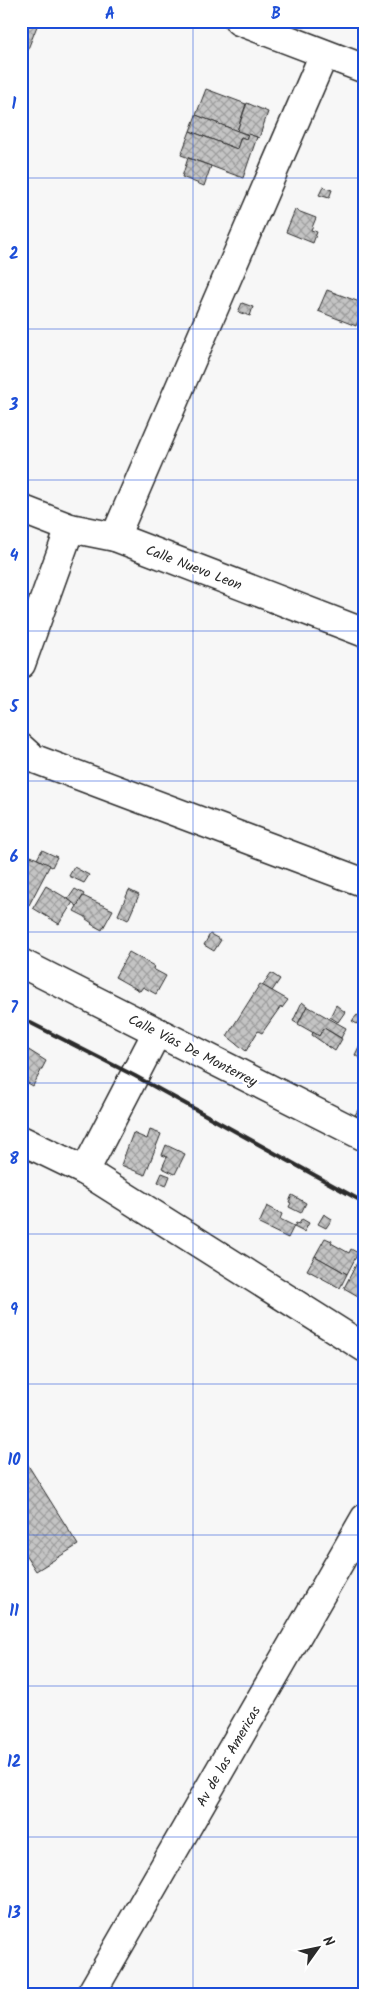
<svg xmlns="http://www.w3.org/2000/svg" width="386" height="2015" font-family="Kalam,sans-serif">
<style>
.building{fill:url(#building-cross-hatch);stroke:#2b2b2b}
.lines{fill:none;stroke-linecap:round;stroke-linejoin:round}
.minor-casing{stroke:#2b2b2b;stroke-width:31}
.major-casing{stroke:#2b2b2b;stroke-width:31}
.minor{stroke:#fff;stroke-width:28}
.major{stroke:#fff;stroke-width:28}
.rail{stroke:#2b2b2b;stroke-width:4}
.grid{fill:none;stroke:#1d4ed8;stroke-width:1;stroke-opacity:0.55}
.labels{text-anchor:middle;stroke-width:5;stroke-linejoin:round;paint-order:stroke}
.street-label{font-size:14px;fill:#2b2b2b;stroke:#fff}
.neatline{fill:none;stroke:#1d4ed8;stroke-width:2}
.grid-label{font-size:16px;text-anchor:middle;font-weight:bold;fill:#1d4ed8}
</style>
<defs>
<pattern id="building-cross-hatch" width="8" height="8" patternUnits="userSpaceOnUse" patternTransform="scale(1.25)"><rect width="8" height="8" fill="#c4c4c4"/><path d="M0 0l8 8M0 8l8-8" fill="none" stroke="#9f9f9f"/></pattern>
</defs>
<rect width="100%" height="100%" fill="#f7f7f7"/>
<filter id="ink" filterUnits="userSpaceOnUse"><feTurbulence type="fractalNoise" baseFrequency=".02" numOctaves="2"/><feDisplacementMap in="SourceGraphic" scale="10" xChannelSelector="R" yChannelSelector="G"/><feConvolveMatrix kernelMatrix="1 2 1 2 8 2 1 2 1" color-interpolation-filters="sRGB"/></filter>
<g filter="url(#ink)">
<!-- building -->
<g class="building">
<path d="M21,21H39L22,64H21Z"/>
<path d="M206,89L246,104L237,131L196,115Z"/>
<path d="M247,103L268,112L259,138L237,131Z"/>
<path d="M196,115L248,135L246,139L241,137L237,149L190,131Z"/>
<path d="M190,131L237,149L241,137L246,139L248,134L257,137L243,178L181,155Z"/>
<path d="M188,158L211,166L204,186L182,177Z"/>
<path d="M323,187L332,190L329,198L319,195Z"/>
<path d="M295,210L316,218L311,230L317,232L313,243L286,232Z"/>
<path d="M327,290L365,304L356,326L318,311Z"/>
<path d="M242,303L253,307L250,316L238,312Z"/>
<path d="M42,850L57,857L52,867L37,859Z"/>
<path d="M31,856L50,865L29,905L21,901V875Z"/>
<path d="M74,867L89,875L84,883L69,876Z"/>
<path d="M46,886L73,902L59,924L33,908Z"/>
<path d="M75,889L84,894L77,906L68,899Z"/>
<path d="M129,890L139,895L128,920L118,915Z"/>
<path d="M83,896L113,910L102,930L91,924L92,923L86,919V917L74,911Z"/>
<path d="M210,934L221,940L214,951L204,945Z"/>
<path d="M129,952L154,966L153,969L166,976L156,994L143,987L140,991L115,977Z"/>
<path d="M271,973L280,979L272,991L262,986Z"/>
<path d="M260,984L288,1000L282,1008L281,1006L262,1033L258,1031L246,1051L227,1036Z"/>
<path d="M302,1002L307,1006L298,1024L293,1021Z"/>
<path d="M336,1005L345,1012L338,1022L330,1017Z"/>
<path d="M307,1006L346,1028L341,1038L324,1028L319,1036L298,1024Z"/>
<path d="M357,1015L365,1019V1029L358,1022L357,1024L352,1021Z"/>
<path d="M324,1028L342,1039L335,1051L312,1035L313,1032L319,1036Z"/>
<path d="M364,1036H365V1062L355,1055Z"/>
<path d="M27,1049L46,1061L33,1086L21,1079V1060Z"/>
<path d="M365,1098V1121L355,1115Z"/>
<path d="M150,1130L161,1134L145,1175L121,1165L133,1133L147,1139Z"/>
<path d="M166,1145L185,1154L175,1174L162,1168L167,1157L162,1155Z"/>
<path d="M162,1173L170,1176L166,1186L158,1182Z"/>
<path d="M292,1195L306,1203L301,1213L289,1207L291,1203L289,1202Z"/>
<path d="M267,1206L282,1214L280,1219L294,1226L288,1238L259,1224Z"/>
<path d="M324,1214L332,1219L326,1228L318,1224Z"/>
<path d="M302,1219L309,1223L304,1232L294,1227L296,1223L299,1224Z"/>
<path d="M325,1238L332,1241L331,1243L349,1253L351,1249L358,1253L347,1274L315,1256Z"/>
<path d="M315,1256L347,1274L340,1288L307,1270Z"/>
<path d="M359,1259L365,1262V1300L344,1288Z"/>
<path d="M21,1454L78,1545L36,1571L21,1548Z"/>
</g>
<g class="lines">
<!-- minor casing -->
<g class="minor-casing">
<g id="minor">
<path d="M21,509L70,528L115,537L365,633"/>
<path d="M115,537L324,54"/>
<path d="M21,664L70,528"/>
<path d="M21,748L32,758L365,883"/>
<path d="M21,963L365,1137"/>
<path d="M21,1140L85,1171L365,1348"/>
<path d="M85,1171L157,1032"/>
<path d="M91,1994L365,1518"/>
</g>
</g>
<!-- major casing -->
<g class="major-casing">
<path id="major" d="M239,21L365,69"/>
</g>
<!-- minor -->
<use href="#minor" class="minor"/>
<!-- major -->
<use href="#major" class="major"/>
<!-- rail -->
<path class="rail" d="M21,1018L135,1076L365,1203"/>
</g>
</g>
<!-- grid -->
<path class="grid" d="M193,21V1994M21,178H365M21,329H365M21,480H365M21,631H365M21,781H365M21,932H365M21,1083H365M21,1234H365M21,1384H365M21,1535H365M21,1686H365M21,1837H365"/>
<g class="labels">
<!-- street labels -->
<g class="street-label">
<text transform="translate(194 567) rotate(21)" y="5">Calle Nuevo Leon</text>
<text transform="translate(193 1050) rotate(27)" y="5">Calle Vías De Monterrey</text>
<text transform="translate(228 1756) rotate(-60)" y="5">Av de las Americas</text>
</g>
</g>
<!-- margin -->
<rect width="386" height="2015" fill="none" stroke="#fff" stroke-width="55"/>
<!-- north arrow -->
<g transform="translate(318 1948) rotate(57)" stroke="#ffffff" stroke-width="4" paint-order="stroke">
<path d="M0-4L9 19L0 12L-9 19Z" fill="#2b2b2b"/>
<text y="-8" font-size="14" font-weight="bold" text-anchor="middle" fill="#2b2b2b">N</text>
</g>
<rect x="28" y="28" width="330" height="1960" class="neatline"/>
<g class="grid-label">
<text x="110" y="19">A</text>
<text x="276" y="19">B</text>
<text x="14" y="109">1</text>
<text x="14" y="259">2</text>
<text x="14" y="410">3</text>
<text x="14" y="561">4</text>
<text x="14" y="712">5</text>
<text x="14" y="862">6</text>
<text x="14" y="1013">7</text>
<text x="14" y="1164">8</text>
<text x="14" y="1315">9</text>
<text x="14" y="1465">10</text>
<text x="14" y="1616">11</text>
<text x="14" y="1767">12</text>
<text x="14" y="1918">13</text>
</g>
</svg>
